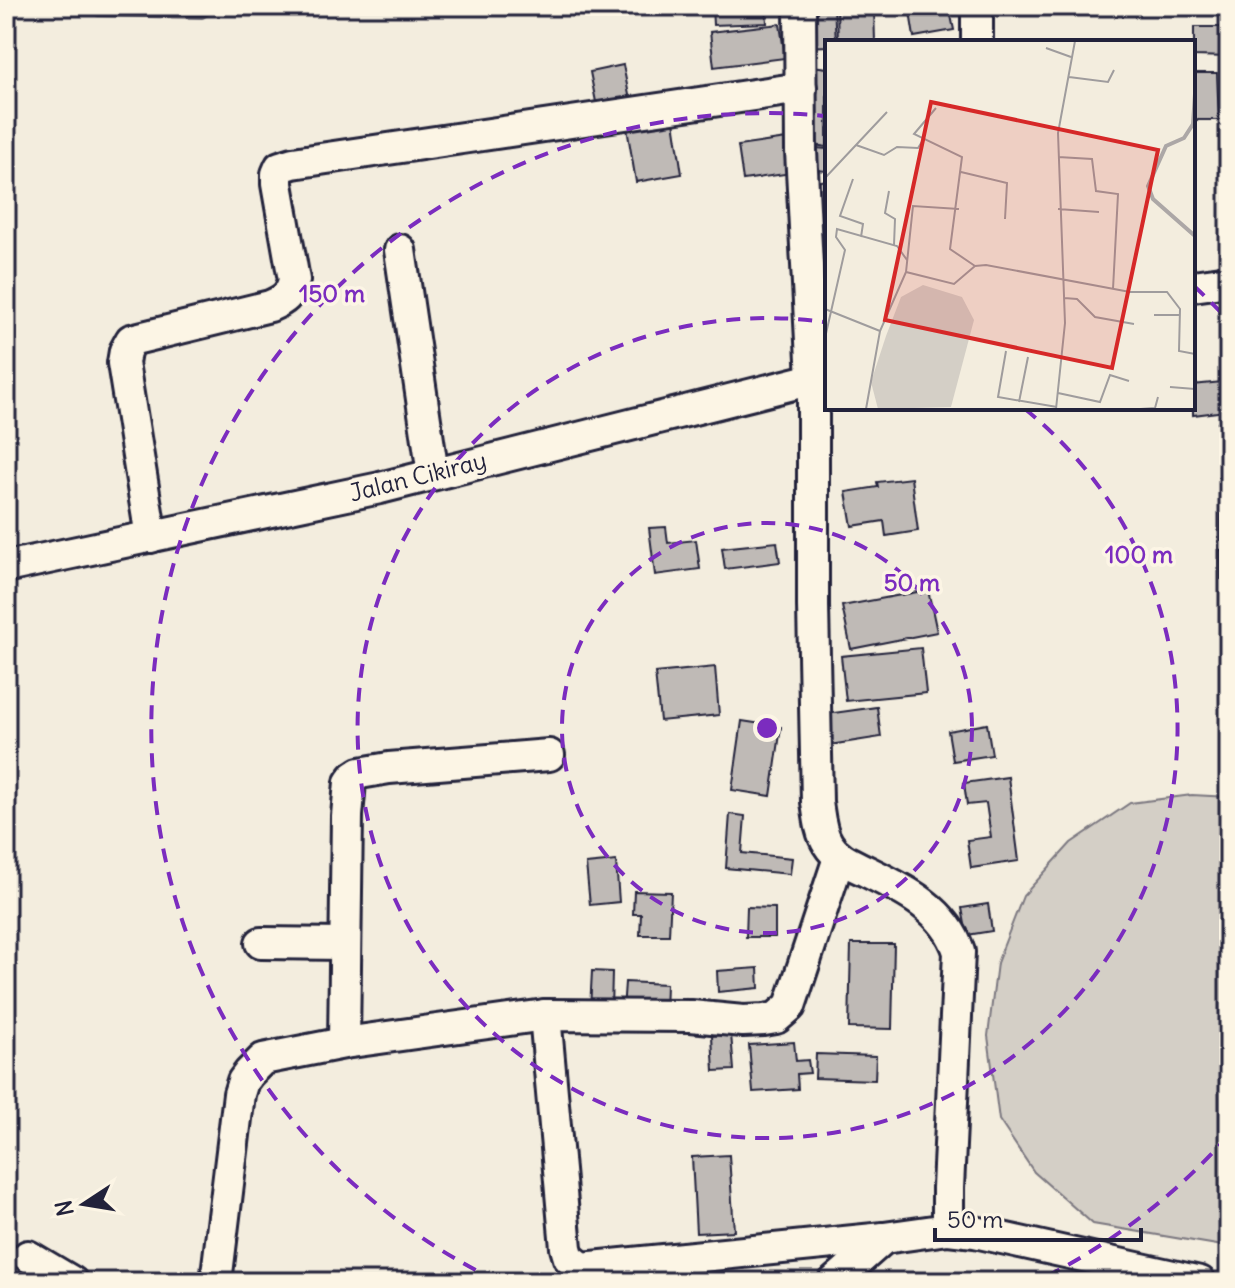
<svg xmlns="http://www.w3.org/2000/svg" width="1235" height="1288" font-family="Delius,sans-serif">
<style>
.green{fill:#d4cfc6;stroke:#7b7880;stroke-width:2}
.lines{fill:none;stroke-linecap:round;stroke-linejoin:round}
.stream{stroke:#75727b;stroke-width:8}
.building{fill:#bfbab6;stroke:#22223b;stroke-width:2}
.minor-casing{stroke:#22223b;stroke-width:36}
.minor{stroke:#fcf5e5;stroke-width:30}
.ring{fill:none;stroke:#7b2cbf;stroke-width:4;stroke-dasharray:14 10}
.labels{text-anchor:middle;stroke-width:7;stroke-linejoin:round;paint-order:stroke}
.street-label{font-size:24px;fill:#22223b;stroke:#fcf5e5}
.inset-river{fill:none;stroke:#aca7a6;stroke-width:4}
.inset-road{fill:none;stroke:#9f9c9d;stroke-width:2}
.view{fill:#d62828;fill-opacity:0.15;stroke:#d62828;stroke-width:4}
.inset-edge{fill:none;stroke:#22223b;stroke-width:4}
.centre{fill:#7b2cbf;stroke:#fcf5e5;stroke-width:4}
.ring-label{font-size:24px;text-anchor:middle;font-weight:bold;fill:#7b2cbf;stroke:#fcf5e5;stroke-width:7;stroke-linejoin:round;paint-order:stroke}
</style>
<rect width="100%" height="100%" fill="#f3edde"/>
<filter id="ink" filterUnits="userSpaceOnUse"><feTurbulence type="fractalNoise" baseFrequency=".0125" numOctaves="2"/><feDisplacementMap in="SourceGraphic" scale="16" xChannelSelector="R" yChannelSelector="G"/><feConvolveMatrix kernelMatrix="1 2 1 2 8 2 1 2 1" color-interpolation-filters="sRGB"/></filter>
<g filter="url(#ink)">
<!-- green -->
<path class="green" d="M1192,795L1229,797V1247L1093,1224L1034,1172L999,1120L988,1036L997,963L1023,896L1071,843L1130,803Z"/>
<g class="lines">
<!-- stream -->
<path class="stream" d="M80,6L99,13L202,15L216,6"/>
</g>
<!-- building -->
<g class="building">
<path d="M712,6H766L767,23L713,25Z"/>
<path d="M804,6H834L836,42H827V46L807,47Z"/>
<path d="M909,6H949L954,30L914,37Z"/>
<path d="M874,7L875,42H838L837,8Z"/>
<path d="M780,24L785,58L714,67L710,32Z"/>
<path d="M1194,27H1229V57L1194,56Z"/>
<path d="M623,65L631,105L598,112L590,72Z"/>
<path d="M812,66L827,68V147L802,143Z"/>
<path d="M1193,73H1217L1219,120H1193Z"/>
<path d="M1225,74H1229V145H1223Z"/>
<path d="M674,121L682,174L636,182L626,122Z"/>
<path d="M787,139L792,173L743,180L738,146Z"/>
<path d="M805,147L827,149V171L803,169Z"/>
<path d="M827,180V207L815,209L810,183Z"/>
<path d="M827,220V256L815,258L808,223Z"/>
<path d="M1222,382L1226,411L1193,415V385Z"/>
<path d="M1229,422V455L1221,456L1218,423Z"/>
<path d="M911,478L918,531L886,536L884,521L852,526L846,492L878,487L877,482Z"/>
<rect x="1221" y="507" width="8" height="33"/>
<path d="M666,527L668,543L696,540L700,569L655,575L649,528Z"/>
<path d="M777,542L780,562L725,569L722,548Z"/>
<path d="M1229,549V579H1221L1220,550Z"/>
<path d="M928,590L937,632L851,649L842,606Z"/>
<path d="M921,648L926,693L846,701L841,656Z"/>
<path d="M715,667L719,715L660,721L655,673Z"/>
<path d="M877,707L881,737L823,746L819,715Z"/>
<path d="M742,721L781,727L771,796L732,790Z"/>
<path d="M987,724L992,755L953,761L948,731Z"/>
<path d="M1008,777L1019,861L971,868L967,840L991,837L986,803L967,805L964,783Z"/>
<path d="M730,814L745,816L742,853L792,858L790,874L726,868Z"/>
<path d="M616,861L619,902L590,905L586,864Z"/>
<path d="M634,891L671,892L669,935H640L641,914H633Z"/>
<path d="M988,904L992,931L967,935L962,908Z"/>
<path d="M747,907L775,908V937H746Z"/>
<path d="M851,944H894L892,1029L849,1028Z"/>
<path d="M758,968L759,988L718,992L717,971Z"/>
<path d="M592,971L612,972L611,1010L590,1009Z"/>
<path d="M625,982L666,984L665,1013L623,1011Z"/>
<path d="M731,1034L734,1070L714,1071L712,1036Z"/>
<path d="M794,1042L796,1061L808,1060L810,1073L797,1074L798,1089L753,1092L749,1045Z"/>
<path d="M816,1054L876,1056L875,1080L815,1078Z"/>
<path d="M729,1155L734,1231L696,1233L692,1157Z"/>
</g>
<g class="lines">
<!-- minor casing -->
<g class="minor-casing">
<g id="minor">
<path d="M800,6L801,151L813,379V606L817,802C819,815 820,832 828,844C837,859 852,864 868,872C905,890 946,910 959,952L948,1188V1229L975,1232L1200,1282"/>
<path d="M977,42V6"/>
<path d="M400,250L433,474"/>
<path d="M1193,286L1229,281"/>
<path d="M151,537L123,363L125,351L131,340L270,306C284,300 290,296 294,280L277,184V174L280,167L293,163L801,88"/>
<path d="M6,567L380,488L813,379L827,373"/>
<path d="M261,943L345,944"/>
<path d="M545,1015L566,1248L569,1258L582,1268L884,1238L948,1229"/>
<path d="M344,1043L347,816L350,782L354,777L360,773L389,768L549,755"/>
<path d="M28,1256L72,1282"/>
<path d="M216,1282L239,1094L243,1081L249,1073L263,1059L344,1043L545,1015L691,1016L743,1021L764,1020L776,1018L790,1006L839,858"/>
<path d="M834,1282L884,1238"/>
</g>
</g>
<!-- minor -->
<use href="#minor" class="minor"/>
</g>
</g>
<!-- distance rings -->
<g class="ring">
<circle cx="767" cy="728" r="205"/>
<path d="M1025 409A410 410 0 1 1 824 322"/>
<path d="M1228 1136A615 615 0 0 1 1037 1281M497 1281A615 615 0 0 1 826 116M1194 286A615 615 0 0 1 1228 320"/>
</g>
<g class="labels">
<!-- street labels -->
<g class="street-label">
<text transform="translate(418 477) rotate(-14)" y="8">Jalan Cikiray</text>
</g>
</g>
<!-- overview -->
<g transform="translate(825 40)">
<rect width="370" height="370" fill="#f3edde"/>
<path d="M98,245L137,257L149,280L126,367L53,369L46,342L61,296L76,257Z" fill="#d4cfc6"/>
<path class="inset-river" d="M370,54L368,84L359,98L341,106L323,146L328,159L370,196"/>
<path class="inset-road" d="M221,8L246,17M244,37L283,42L289,30M111,68L89,94L137,117L125,209L150,226M31,105L59,115L72,107L93,108L98,100M233,117L267,119L271,151L293,154L288,249M136,132L182,143L180,179M0,138L62,72M28,139L15,176L38,184L36,197M64,151L60,173L70,179L69,205M233,169L274,172M81,232L88,166L134,169M239,258L252,259L270,277L309,284M0,269L55,291M329,275H355M0,298L20,210L11,197L12,189L72,206L82,220M181,311L173,357L232,367M345,347L370,349M233,353L275,362L285,335L304,341M194,362L203,317M41,369L55,291L81,232L129,244L150,226L161,225L305,252H342L355,269L354,311L370,314M231,369L240,283L233,93L250,1M315,369L330,368L333,357"/>
<path class="view" d="M106,62L333,110L287,328L60,280Z"/>
<rect width="370" height="370" class="inset-edge"/>
</g>
<circle cx="767" cy="728" r="12" class="centre"/>
<g class="ring-label">
<text x="332" y="302">150 m</text>
<text x="1139" y="563">100 m</text>
<text x="912" y="591">50 m</text>
</g>
<!-- margin -->
<rect width="1235" height="1288" fill="none" stroke="#fcf5e5" stroke-width="32"/>
<rect x="16" y="16" width="1203" height="1256" fill="none" stroke="#22223b" stroke-width="3" filter="url(#ink)"/>
<!-- north arrow -->
<g transform="translate(84 1204) rotate(258)" stroke="#fcf5e5" stroke-width="6" paint-order="stroke">
<path d="M0-6L14 30L0 20L-14 30Z" fill="#22223b"/>
<text y="-12" font-size="22" font-weight="bold" text-anchor="middle" fill="#22223b">N</text>
</g>
<!-- scale -->
<path d="M935 1228v12h206v-12" fill="none" stroke="#22223b" stroke-width="4"/>
<text x="947" y="1228" font-size="24" fill="#22223b" stroke="#fcf5e5" stroke-width="6" paint-order="stroke">50 m</text>
</svg>
